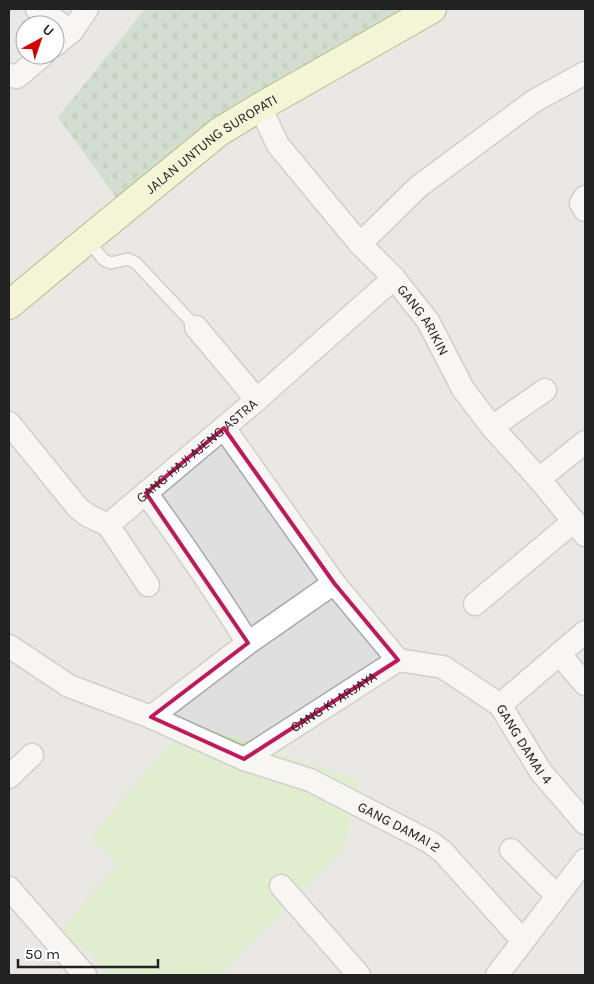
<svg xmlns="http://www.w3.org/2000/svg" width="594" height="984" font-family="Karla,sans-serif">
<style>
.residential{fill:#e0dfdf;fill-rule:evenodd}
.grass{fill:#cdebb0}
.cemetery{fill:url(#cemetery-stones)}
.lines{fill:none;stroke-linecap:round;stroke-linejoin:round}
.lane-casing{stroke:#a9a9a9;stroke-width:14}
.street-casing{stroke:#a9a9a9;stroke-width:25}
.secondary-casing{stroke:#707d05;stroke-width:30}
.lane{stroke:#fff;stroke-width:11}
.street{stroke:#fff;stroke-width:22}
.secondary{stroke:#f7fabf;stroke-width:28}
.marked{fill:none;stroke:#c2185b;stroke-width:4;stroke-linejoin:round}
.labels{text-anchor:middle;stroke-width:4;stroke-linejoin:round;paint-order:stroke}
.street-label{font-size:14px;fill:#222;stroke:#fff}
</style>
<defs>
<pattern id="cemetery-stones" width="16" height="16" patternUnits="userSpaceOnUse" patternTransform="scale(1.25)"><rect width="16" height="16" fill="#aacbaf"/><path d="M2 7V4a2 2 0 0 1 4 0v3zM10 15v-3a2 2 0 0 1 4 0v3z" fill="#92ae96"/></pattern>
</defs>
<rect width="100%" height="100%" fill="#f2efe9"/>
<!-- residential -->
<path class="residential" d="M9,9H585V975H9ZM25,25H55V55H25Z"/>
<!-- grass -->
<path class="grass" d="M188,722L361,781L343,850L220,975H106L89,950L54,939L118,864L91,837Z"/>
<!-- cemetery -->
<path class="cemetery" d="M145,9H408L191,137L118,200L58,117Z"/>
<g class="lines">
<!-- lane casing -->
<g class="lane-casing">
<path id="lane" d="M87,240L104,260L111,263L128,259L136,263L196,327"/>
</g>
<!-- street casing -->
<g class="street-casing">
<g id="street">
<path d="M37,9L72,31"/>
<path d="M55,45L72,31L87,9"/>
<path d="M9,75L17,77L43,55"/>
<path id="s1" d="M260,107L278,145L360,244L394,278L428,321L463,389L492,427L539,479L585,535"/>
<path d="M585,197L581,203L585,210"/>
<path d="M360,244L418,187L534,101L585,73"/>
<path d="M196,327L257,400"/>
<path id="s2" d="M9,423L78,508L87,515L108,525L253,403L394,278"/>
<path d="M492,427L545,390"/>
<path d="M539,479L585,442"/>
<path d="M146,493C182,542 216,592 248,643"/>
<path d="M108,525L148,585"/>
<path d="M475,604L574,521"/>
<path id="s3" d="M9,646L69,686L151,717L244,759L398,660L334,583L224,428"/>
<path d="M559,654L585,684"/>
<path id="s4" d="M398,660L443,667L500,705L541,772L585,823"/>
<path d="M500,705L585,632"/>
<path d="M151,717L248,643L334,583"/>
<path id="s5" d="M244,759L310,780L430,842L443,852L523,941"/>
<path d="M9,777L32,755"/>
<path d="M511,850L557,896"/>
<path d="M281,886L359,975"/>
<path d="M9,888L85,975"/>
<path d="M497,975L585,860"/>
</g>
</g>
<!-- secondary casing -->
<g class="secondary-casing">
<g id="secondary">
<path id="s6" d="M9,305L87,240L219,132L260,107L432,9"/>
</g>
</g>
<!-- lane -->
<use href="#lane" class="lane"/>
<!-- street -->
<use href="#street" class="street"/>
<!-- secondary -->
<use href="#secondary" class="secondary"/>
</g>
<!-- marked area -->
<path d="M0 0H594V984H0ZM224,428L334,583L398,660L244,759L151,717L248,643L146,493Z" fill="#f2efe9" fill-opacity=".55" fill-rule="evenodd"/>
<path class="marked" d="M224,428L334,583L398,660L244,759L151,717L248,643L146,493Z"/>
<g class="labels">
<!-- street labels -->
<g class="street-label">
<text dy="5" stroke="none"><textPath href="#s6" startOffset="259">JALAN UNTUNG SUROPATI</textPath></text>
<text dy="5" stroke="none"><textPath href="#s1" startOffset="270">GANG ARIKIN</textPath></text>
<text dy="5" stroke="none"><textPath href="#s2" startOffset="260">GANG HAJI AJENG ASTRA</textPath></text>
<text dy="5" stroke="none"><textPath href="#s3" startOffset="368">GANG KI ARJAYA</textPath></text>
<text dy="5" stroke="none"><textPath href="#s4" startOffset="160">GANG DAMAI 4</textPath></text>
<text dy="5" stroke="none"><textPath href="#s5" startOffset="170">GANG DAMAI 2</textPath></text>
</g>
</g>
<!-- border -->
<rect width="594" height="984" fill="none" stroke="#222222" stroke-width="20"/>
<!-- north arrow -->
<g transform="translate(40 40) rotate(40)"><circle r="24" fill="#ffffff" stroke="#a7a7a7"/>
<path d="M0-4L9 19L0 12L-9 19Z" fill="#d40000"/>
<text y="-8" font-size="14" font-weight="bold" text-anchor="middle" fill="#222222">U</text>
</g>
<!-- scale -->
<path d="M18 959v8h140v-8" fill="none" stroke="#222222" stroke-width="2.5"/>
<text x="25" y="959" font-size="15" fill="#222222" stroke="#ffffff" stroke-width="4" paint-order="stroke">50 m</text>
</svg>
